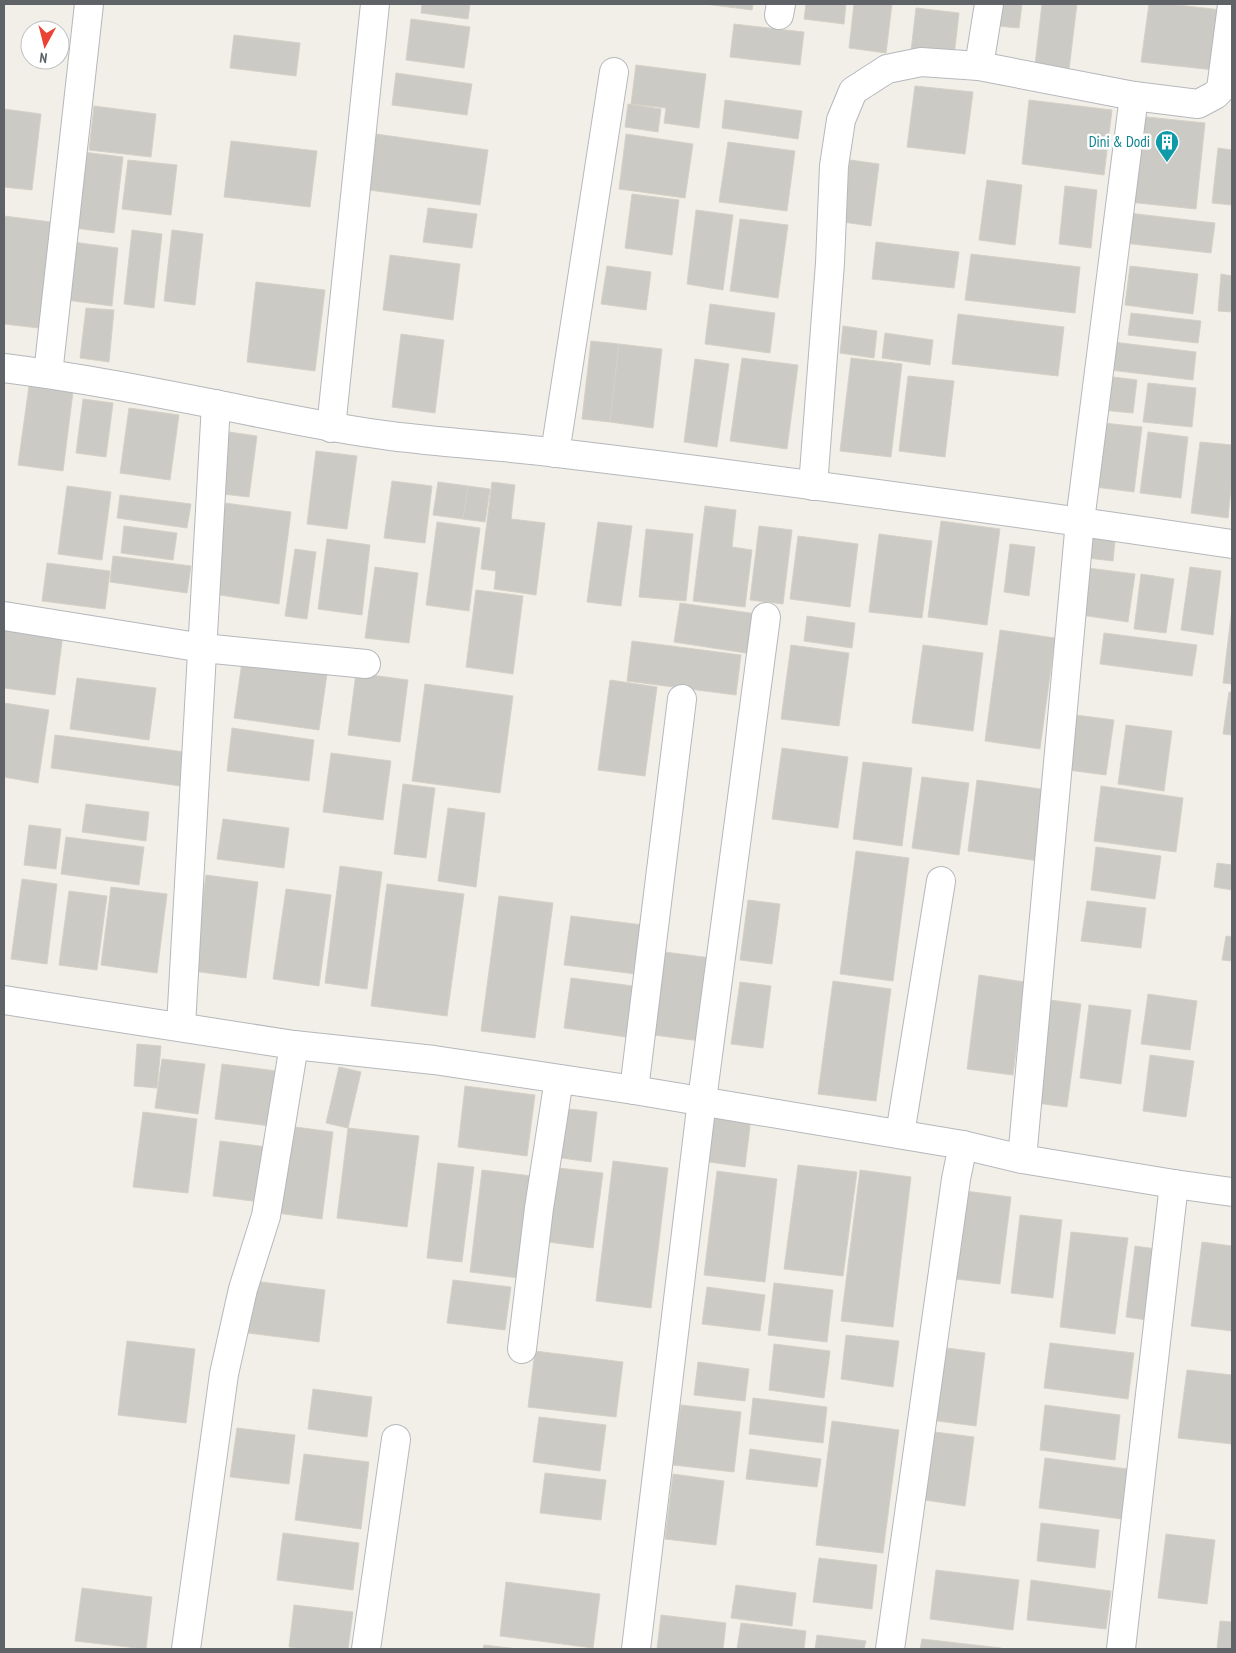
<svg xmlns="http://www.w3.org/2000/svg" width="1236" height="1653" font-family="'PT Sans Narrow',sans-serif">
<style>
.building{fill:#cccac5;stroke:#d6d1c6}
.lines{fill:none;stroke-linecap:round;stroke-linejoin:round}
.street-casing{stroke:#b5b8bc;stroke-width:30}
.street{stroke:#fff;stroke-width:28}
.labels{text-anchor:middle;stroke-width:5;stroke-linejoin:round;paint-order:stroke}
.culture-label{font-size:15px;fill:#0d838f;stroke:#fff;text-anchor:end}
</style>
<rect width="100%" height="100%" fill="#f1efe8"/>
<!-- building -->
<g class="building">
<path d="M422,4H470L468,19L421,13Z"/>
<path d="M705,4H753L752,10Z"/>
<path d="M806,4H846L844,24L804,19Z"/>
<path d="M854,4H892L886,53L849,48Z"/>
<path d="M1000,4H1022L1019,28L997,26Z"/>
<path d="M1042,4H1077L1069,69L1035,65Z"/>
<path d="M1149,4H1169L1221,10L1214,70L1141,62Z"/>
<path d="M916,8L959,13L954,56L911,51Z"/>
<path d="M411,19L470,27L464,68L406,60Z"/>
<path d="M734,24L804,32L800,65L730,57Z"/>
<path d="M234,35L300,43L296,76L230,68Z"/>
<path d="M636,65L706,74L699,128L664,123L666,108L631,104Z"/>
<path d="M396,73L472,84L467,115L392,105Z"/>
<path d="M915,86L973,92L965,154L907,147Z"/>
<path d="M725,100L802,111L798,139L722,128Z"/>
<path d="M1029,100L1112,110L1104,175L1022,164Z"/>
<path d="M628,104L661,109L658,132L625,127Z"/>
<path d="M94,106L156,114L151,157L89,150Z"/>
<path d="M4,109L41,114L32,190L4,187Z"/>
<path d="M1137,116L1205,123L1196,209L1128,202Z"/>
<path d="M376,134L488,150L480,205L369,190Z"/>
<path d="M626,134L693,144L685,198L619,189Z"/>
<path d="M231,141L317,151L310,207L224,197Z"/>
<path d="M728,142L795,151L787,211L719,202Z"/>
<path d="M1218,148L1232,150V205L1212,203Z"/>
<path d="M83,152L123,157L114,233L74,228Z"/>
<path d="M128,160L177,165L171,215L122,209Z"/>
<path d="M850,160L879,164L871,226L843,222Z"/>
<path d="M987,180L1022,185L1015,245L979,240Z"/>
<path d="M1065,186L1097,190L1091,248L1059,244Z"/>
<path d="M632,194L679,200L672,255L625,248Z"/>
<path d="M428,208L477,214L472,248L423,242Z"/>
<path d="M696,210L733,215L723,290L687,284Z"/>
<path d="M1128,213L1215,223L1211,253L1124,243Z"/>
<path d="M4,216L51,222L39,328L4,324Z"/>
<path d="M740,219L788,225L778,298L730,291Z"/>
<path d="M132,230L162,234L154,308L124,304Z"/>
<path d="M172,230L203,234L195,305L164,301Z"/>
<path d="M73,242L118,248L112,306L66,300Z"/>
<path d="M876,242L959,252L954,288L872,279Z"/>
<path d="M971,254L1080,267L1075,313L965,300Z"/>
<path d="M390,255L460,264L453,320L383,310Z"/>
<path d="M607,266L651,272L646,310L601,304Z"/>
<path d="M1130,266L1198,274L1193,314L1125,305Z"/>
<path d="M1221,274L1232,276V312L1218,311Z"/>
<path d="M256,282L325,290L315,371L247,362Z"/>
<path d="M710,304L775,313L770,353L705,344Z"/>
<path d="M86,308L114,310L109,362L80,358Z"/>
<path d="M1131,313L1201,321L1198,343L1128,335Z"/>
<path d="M958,314L1064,327L1058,376L952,364Z"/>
<path d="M843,326L877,331L874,358L840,353Z"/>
<path d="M885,333L933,340L930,365L882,358Z"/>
<path d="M401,334L444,340L435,413L392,407Z"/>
<path d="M591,341L619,344L610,422L582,419Z"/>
<path d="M1113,342L1196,352L1193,380L1110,370Z"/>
<path d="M619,344L662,349L653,428L610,422Z"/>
<path d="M742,358L798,365L787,449L730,441Z"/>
<path d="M851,358L902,364L891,457L840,451Z"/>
<path d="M695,359L729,364L717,447L684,442Z"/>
<path d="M908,376L954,381L945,457L899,451Z"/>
<path d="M1105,376L1137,380L1133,413L1101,410Z"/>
<path d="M1148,383L1196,388L1192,427L1143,422Z"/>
<path d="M29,386L73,392L63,471L18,465Z"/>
<path d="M83,399L113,403L106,457L76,453Z"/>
<path d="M129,408L179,415L170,480L120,473Z"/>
<path d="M1103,423L1142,427L1134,492L1095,487Z"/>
<path d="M222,431L257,436L249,497L214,493Z"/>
<path d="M1148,432L1188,437L1181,498L1140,493Z"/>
<path d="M1200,442L1232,445V478L1228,518L1191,513Z"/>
<path d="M316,451L357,456L347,529L307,524Z"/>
<path d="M392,481L432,486L425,543L384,538Z"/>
<path d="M438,482L468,486L463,519L433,515Z"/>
<path d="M492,482L515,485L511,519L545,523L536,595L494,589L496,571L481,569Z"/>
<path d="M67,486L111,492L102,560L58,554Z"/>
<path d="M468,486L490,489L485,522L463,519Z"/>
<path d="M120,495L191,504L187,528L117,518Z"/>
<path d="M225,503L291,512L279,604L213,594Z"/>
<path d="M705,506L736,510L732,547L752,550L745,607L693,601Z"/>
<path d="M941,521L1000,529L987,625L928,617Z"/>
<path d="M437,522L480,528L469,611L426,605Z"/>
<path d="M598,522L632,526L621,606L587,602Z"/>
<path d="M124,526L177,533L173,560L121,553Z"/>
<path d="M759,526L792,530L783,604L750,600Z"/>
<path d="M1083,527L1116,531L1113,561L1079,557Z"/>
<path d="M646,529L693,534L686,601L639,597Z"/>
<path d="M879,534L932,541L922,618L869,612Z"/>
<path d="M798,536L858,544L850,607L790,599Z"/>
<path d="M327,539L370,545L362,615L318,609Z"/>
<path d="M1010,544L1035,547L1029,596L1004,592Z"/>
<path d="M295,549L316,552L307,619L285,616Z"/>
<path d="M113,556L191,566L187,593L110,582Z"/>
<path d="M47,563L110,571L105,609L42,601Z"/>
<path d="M375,567L418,573L409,643L365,638Z"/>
<path d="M1190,567L1221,571L1213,635L1181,630Z"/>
<path d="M1088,568L1135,574L1128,622L1081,615Z"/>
<path d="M1141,574L1174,579L1166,633L1134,629Z"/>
<path d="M476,590L523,596L513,674L466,667Z"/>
<path d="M680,603L757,614L752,654L674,642Z"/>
<path d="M1232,608V684L1223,683Z"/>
<path d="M807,616L855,623L852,648L804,641Z"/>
<path d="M4,626L63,634L55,695L4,688Z"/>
<path d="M1000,630L1055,638L1040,749L985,741Z"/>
<path d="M1104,633L1197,645L1192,676L1100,664Z"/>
<path d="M632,641L741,655L736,695L627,681Z"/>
<path d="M791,645L849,653L839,726L781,719Z"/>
<path d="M923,645L983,653L973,731L912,723Z"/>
<path d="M242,662L327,674L319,730L234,718Z"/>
<path d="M356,673L408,680L400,742L348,735Z"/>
<path d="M77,678L156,688L149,740L70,729Z"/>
<path d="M610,680L657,687L645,776L598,770Z"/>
<path d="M425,684L513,696L500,793L412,781Z"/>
<path d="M1229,692H1232V735L1223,734Z"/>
<path d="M4,703L49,710L38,783L4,777Z"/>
<path d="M1068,714L1114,720L1106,775L1060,769Z"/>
<path d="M1126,725L1172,731L1164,791L1118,784Z"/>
<path d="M232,728L314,740L309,781L227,771Z"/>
<path d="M55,735L185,752L181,786L51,768Z"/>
<path d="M782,748L848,757L838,828L772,819Z"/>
<path d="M331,753L391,761L383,820L323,812Z"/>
<path d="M863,762L912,768L902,846L853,839Z"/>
<path d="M922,777L969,783L959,855L912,848Z"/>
<path d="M977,780L1048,790L1039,861L968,851Z"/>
<path d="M403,784L435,788L426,858L394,854Z"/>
<path d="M1101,786L1183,798L1176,852L1094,841Z"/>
<path d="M86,804L149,812L146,841L82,832Z"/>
<path d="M448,808L485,813L476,887L438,881Z"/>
<path d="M223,819L289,828L284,868L217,859Z"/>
<path d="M29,825L61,829L56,869L24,865Z"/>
<path d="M66,837L144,847L139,885L61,874Z"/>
<path d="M1096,847L1161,856L1155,899L1091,890Z"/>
<path d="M856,851L909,858L893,981L840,974Z"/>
<path d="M1217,863L1232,865V890L1214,887Z"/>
<path d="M340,866L382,872L367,989L325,983Z"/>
<path d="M206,875L258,882L246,978L193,971Z"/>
<path d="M22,879L57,884L47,964L11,959Z"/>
<path d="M387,884L464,894L447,1016L371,1006Z"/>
<path d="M111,887L167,894L157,973L101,965Z"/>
<path d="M286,889L331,895L319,986L273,979Z"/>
<path d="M69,891L107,896L97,970L59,965Z"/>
<path d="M499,896L553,903L535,1038L481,1031Z"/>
<path d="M748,900L780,904L772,964L740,960Z"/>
<path d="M1087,901L1146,908L1141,948L1081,941Z"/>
<path d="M571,916L643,925L636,974L564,965Z"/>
<path d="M1226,936L1232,937V961L1222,960Z"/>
<path d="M665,952L711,958L700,1041L654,1035Z"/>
<path d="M979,975L1025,982L1013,1075L967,1069Z"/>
<path d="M571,978L633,986L626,1037L564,1028Z"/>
<path d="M833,981L891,989L876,1101L818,1094Z"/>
<path d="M740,982L771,986L763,1048L731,1044Z"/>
<path d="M1148,994L1197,1001L1190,1050L1141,1044Z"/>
<path d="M1050,1000L1081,1004L1067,1107L1036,1103Z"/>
<path d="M1089,1005L1131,1010L1121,1084L1080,1078Z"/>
<path d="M137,1044L161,1046L157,1088L134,1086Z"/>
<path d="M1150,1055L1194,1061L1186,1117L1143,1111Z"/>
<path d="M162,1059L205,1064L198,1114L155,1108Z"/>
<path d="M222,1064L277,1071L270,1126L215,1119Z"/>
<path d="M339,1067L361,1072L348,1128L326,1123Z"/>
<path d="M465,1086L535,1095L527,1156L458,1147Z"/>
<path d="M560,1108L597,1112L591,1162L554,1157Z"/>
<path d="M143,1112L197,1119L188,1193L133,1187Z"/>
<path d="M708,1113L751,1118L745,1167L702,1161Z"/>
<path d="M288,1126L333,1132L322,1219L277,1213Z"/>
<path d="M348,1128L419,1136L407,1227L337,1218Z"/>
<path d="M220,1141L267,1147L261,1202L213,1196Z"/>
<path d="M613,1161L668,1168L651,1308L596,1301Z"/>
<path d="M438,1163L474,1167L462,1262L427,1258Z"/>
<path d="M798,1165L857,1172L843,1276L784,1269Z"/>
<path d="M550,1167L603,1173L593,1248L541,1241Z"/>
<path d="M482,1170L532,1176L519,1278L470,1272Z"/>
<path d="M860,1170L911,1177L893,1327L841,1321Z"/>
<path d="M717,1171L777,1179L765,1282L704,1275Z"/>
<path d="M958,1190L1011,1197L1000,1284L947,1278Z"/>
<path d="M1020,1215L1062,1220L1053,1298L1011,1293Z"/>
<path d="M1071,1232L1128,1238L1115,1334L1060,1327Z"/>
<path d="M1202,1242L1232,1246V1331L1191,1326Z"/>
<path d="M1135,1246L1163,1250L1154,1321L1126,1317Z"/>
<path d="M453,1280L511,1287L505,1330L447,1323Z"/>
<path d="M254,1281L325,1290L319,1342L248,1333Z"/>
<path d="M774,1283L833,1290L827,1342L768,1335Z"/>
<path d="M707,1287L765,1295L760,1331L702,1324Z"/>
<path d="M846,1335L899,1341L893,1387L841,1379Z"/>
<path d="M127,1341L195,1349L186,1423L118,1415Z"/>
<path d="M1050,1343L1134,1353L1128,1399L1044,1388Z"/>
<path d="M774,1344L830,1351L824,1398L769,1390Z"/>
<path d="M939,1347L985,1353L976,1426L930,1420Z"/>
<path d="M535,1351L623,1362L616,1417L528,1407Z"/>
<path d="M698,1362L749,1369L745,1401L694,1395Z"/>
<path d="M1187,1370L1232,1375V1444L1178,1438Z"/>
<path d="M313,1389L372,1397L367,1437L308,1429Z"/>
<path d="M753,1398L827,1407L823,1443L749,1434Z"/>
<path d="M681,1405L741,1412L734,1472L673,1465Z"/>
<path d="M1045,1405L1120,1415L1115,1460L1040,1450Z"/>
<path d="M539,1417L606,1425L600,1471L533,1462Z"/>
<path d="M832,1421L899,1430L883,1553L816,1545Z"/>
<path d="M237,1428L295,1435L289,1484L230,1477Z"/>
<path d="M927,1431L974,1437L965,1506L918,1499Z"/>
<path d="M750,1449L821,1459L817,1487L746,1479Z"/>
<path d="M304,1454L369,1462L361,1529L295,1520Z"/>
<path d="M1045,1458L1135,1470L1129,1520L1039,1508Z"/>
<path d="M545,1473L606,1480L601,1520L540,1513Z"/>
<path d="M673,1474L724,1481L716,1545L665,1539Z"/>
<path d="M1041,1523L1099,1530L1095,1568L1037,1561Z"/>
<path d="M283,1533L359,1543L353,1590L277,1580Z"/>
<path d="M1166,1534L1215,1540L1207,1604L1158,1598Z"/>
<path d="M819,1558L877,1565L872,1609L813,1602Z"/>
<path d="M936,1570L1019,1580L1013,1630L930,1619Z"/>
<path d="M1031,1580L1111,1591L1106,1629L1027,1620Z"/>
<path d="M506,1582L600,1594L593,1648L500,1636Z"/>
<path d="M736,1585L796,1593L792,1626L731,1618Z"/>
<path d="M82,1588L152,1597L146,1649L75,1641Z"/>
<path d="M294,1605L353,1612L348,1649H303L289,1647Z"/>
<path d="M661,1615L726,1623L723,1649H657Z"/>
<path d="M1220,1621L1232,1622V1649H1217Z"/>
<path d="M741,1623L806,1631L804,1649H737Z"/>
<path d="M817,1635L866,1641L864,1649H815Z"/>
<path d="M922,1639L1001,1648V1649H920Z"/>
<path d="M484,1645L518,1649H483Z"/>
</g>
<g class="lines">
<!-- street casing -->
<g class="street-casing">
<g id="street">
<path d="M779,15L781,4"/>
<path d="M979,66L989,4"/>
<path d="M4,368C76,377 148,391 219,405C276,416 333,429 391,436C446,443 503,446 558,453C783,480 1008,511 1232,544"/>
<path d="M48,374L89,4"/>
<path d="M331,428L375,4"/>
<path d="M555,453L614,72"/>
<path d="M813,486L830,263L834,166L841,120L853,91L887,69L921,62L979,66L1134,96L1198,104L1215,95L1221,89L1232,5"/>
<path d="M4,616L203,648L366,664"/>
<path d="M4,1000L294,1045L434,1060L634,1090L963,1145L1022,1159L1174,1184L1232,1192"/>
<path d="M181,1026L216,404"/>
<path d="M634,1090L682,699"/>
<path d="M900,1134L941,881"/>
<path d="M1022,1159L1080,521L1134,96"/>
<path d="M522,1349L539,1208L559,1079"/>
<path d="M186,1649L224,1374L243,1289L266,1216L294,1045"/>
<path d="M366,1649L396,1439"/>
<path d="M636,1649L702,1100L766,617"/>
<path d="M890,1649L956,1179L963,1145"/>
<path d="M1121,1649L1174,1184"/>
</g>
</g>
<!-- street -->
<use href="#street" class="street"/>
</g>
<!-- icons -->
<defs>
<g id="building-pin" transform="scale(1.25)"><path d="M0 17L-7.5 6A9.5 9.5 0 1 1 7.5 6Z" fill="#0f9aa8" stroke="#fff"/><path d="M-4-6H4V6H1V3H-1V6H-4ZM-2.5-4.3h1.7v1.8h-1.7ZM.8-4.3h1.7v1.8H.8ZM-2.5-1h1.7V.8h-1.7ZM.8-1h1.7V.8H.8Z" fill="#fff"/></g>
</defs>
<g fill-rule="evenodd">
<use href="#building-pin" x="1167" y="142"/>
</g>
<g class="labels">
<!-- culture labels -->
<g class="culture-label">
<text x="1150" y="147">Dini &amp; Dodi</text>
</g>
</g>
<!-- border -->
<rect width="1236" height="1653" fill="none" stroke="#5f6368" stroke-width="10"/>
<!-- north arrow -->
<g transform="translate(45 45) rotate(187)"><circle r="24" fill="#ffffff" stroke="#bfc1c3"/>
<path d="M0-4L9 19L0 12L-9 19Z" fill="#ea4335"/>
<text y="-8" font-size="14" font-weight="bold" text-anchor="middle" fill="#5f6368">N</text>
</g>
</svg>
